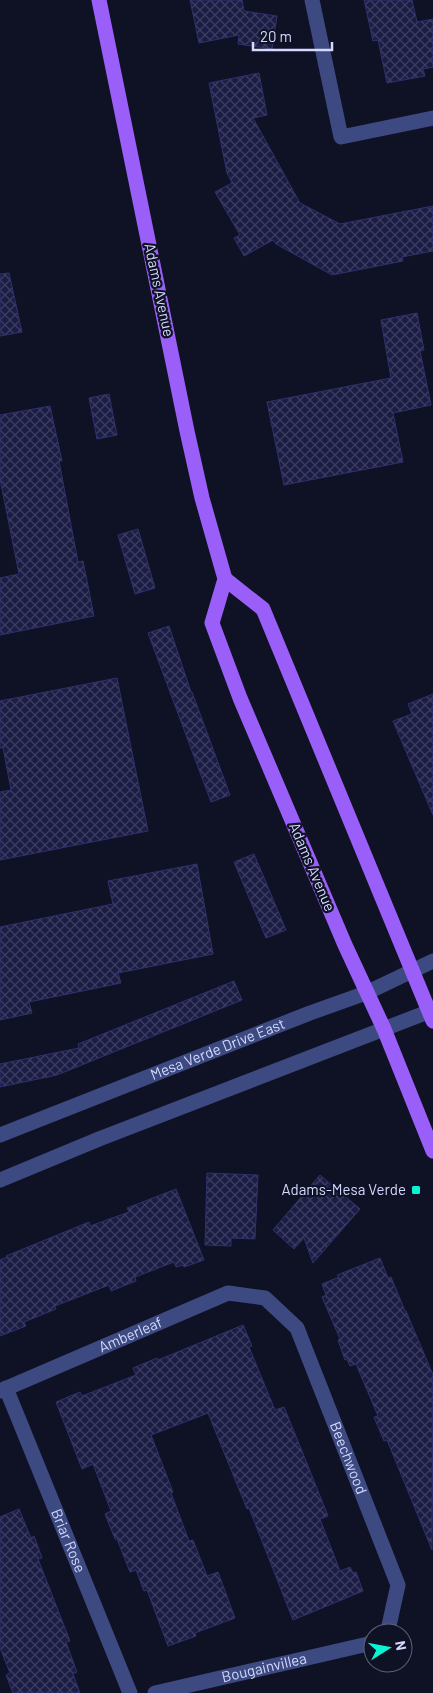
<svg xmlns="http://www.w3.org/2000/svg" width="433" height="1693" font-family="Barlow,sans-serif">
<style>
.building{fill:url(#building-cross-hatch);stroke:#2f316f}
.lines{fill:none;stroke-linecap:round;stroke-linejoin:round}
.minor{stroke:#3c4a81;stroke-width:15}
.major{stroke:#9b5ff9;stroke-width:15}
.poi-dot{fill:#09f4d5;stroke:#0f1124;stroke-width:2}
.labels{text-anchor:middle;stroke-width:4.5;stroke-linejoin:round;paint-order:stroke}
.street-label{font-size:15px;fill:#d4d9fd;stroke:#0f1124}
.poi-label{font-size:15px;fill:#d4d9fd;stroke:#0f1124;text-anchor:end}
</style>
<defs>
<pattern id="building-cross-hatch" width="8" height="8" patternUnits="userSpaceOnUse" patternTransform="scale(1.25)"><rect width="8" height="8" fill="#1c1d44"/><path d="M0 0l8 8M0 8l8-8" fill="none" stroke="#3c3d60"/></pattern>
</defs>
<rect width="100%" height="100%" fill="#0f1124"/>
<!-- building -->
<g class="building">
<path d="M190,0H242L244,11L277,16L272,49L238,44L239,35L199,43Z"/>
<path d="M364,0H412L417,22L433,19V67L423,69L425,76L387,83L378,40L373,41Z"/>
<path d="M259,73L267,115L253,118L300,203L340,224L433,206V251L402,257L403,261L332,275L276,244L273,240L244,256L234,238L240,235L215,192L232,183L227,173L209,83Z"/>
<path d="M9,273L22,332L0,336V274Z"/>
<path d="M417,313L424,350L420,351L431,405L393,413L403,462L284,485L267,402L391,378L381,320Z"/>
<path d="M109,394L117,435L97,439L89,398Z"/>
<path d="M50,406L62,461H59L78,562L83,561L94,616L0,635V578L19,574L0,479V415Z"/>
<path d="M138,529L155,588L135,594L118,535Z"/>
<path d="M169,626L191,692H192L230,795L211,802L148,633Z"/>
<path d="M117,678L148,831L0,860V792L11,790L3,748H0V701Z"/>
<path d="M433,694V815L393,721L412,714L408,704Z"/>
<path d="M254,854L286,930L266,938L234,862Z"/>
<path d="M197,864L213,954L118,973L121,983L29,1002L32,1013L0,1020V927L113,904L108,881Z"/>
<path d="M234,981L242,1000L57,1075L0,1087V1064L79,1048L78,1044Z"/>
<path d="M207,1173L258,1175L255,1239L231,1238V1246L205,1245Z"/>
<path d="M320,1175L360,1209L313,1263L304,1238L294,1249L273,1230Z"/>
<path d="M176,1189L204,1260L184,1267L183,1265L176,1267L174,1262L135,1277L136,1281L111,1291L109,1285L55,1306L56,1309L24,1322L26,1326L0,1336V1260L7,1257L6,1256L89,1222L90,1226L129,1212L127,1208Z"/>
<path d="M380,1258L388,1278L391,1277L405,1311H406L433,1375L432,1550L387,1440L384,1441L374,1417L378,1416L356,1364L350,1366L347,1359L345,1360L338,1340L340,1339L322,1297L326,1295L322,1284L339,1277L337,1275Z"/>
<path d="M243,1325L252,1346L249,1347L275,1410L284,1407L304,1456L328,1516L320,1519L340,1571L350,1567L353,1573L356,1572L363,1591L293,1620L249,1508L247,1509L208,1413L151,1435L173,1492L171,1493L189,1541L193,1540L207,1576L218,1572L235,1618L195,1633L196,1636L168,1646L147,1590L144,1591L136,1570L130,1572L117,1539H115L105,1514L111,1511L93,1464L82,1469L56,1402L80,1392L82,1396L136,1375L133,1368L157,1358L158,1360Z"/>
<path d="M19,1509L31,1538L34,1536L42,1558L38,1559L70,1641L66,1642L77,1672L73,1674L80,1693H13L6,1675L10,1673L0,1648V1517Z"/>
</g>
<g class="lines">
<!-- minor -->
<g class="minor">
<path d="M312,0L341,137L433,118"/>
<path id="s1" d="M0,1135L310,1013L366,993L433,961"/>
<path d="M0,1180L99,1139L433,1010"/>
<path id="s2" d="M6,1388L130,1693"/>
<path id="s3" d="M0,1391L228,1293L265,1298L297,1328L398,1585L388,1630L383,1633"/>
<path id="s4" d="M155,1693L368,1644L373,1640"/>
</g>
<!-- major -->
<g class="major">
<path d="M99,0L187,431L202,498L225,579L212,623L240,698L345,945L384,1029L433,1151"/>
<path d="M225,579L263,609L433,1021"/>
</g>
</g>
<!-- markers -->
<rect class="poi-dot" x="411" y="1185" width="10" height="10" rx="2.5"/>
<g class="labels">
<!-- street labels -->
<g class="street-label">
<text transform="translate(159 290) rotate(78)" y="5">Adams Avenue</text>
<text transform="translate(312 867) rotate(67)" y="5">Adams Avenue</text>
<text dy="5" stroke="none"><textPath href="#s1" startOffset="234">Mesa Verde Drive East</textPath></text>
<text dy="5" stroke="none"><textPath href="#s3" startOffset="142">Amberleaf</textPath></text>
<text dy="5" stroke="none"><textPath href="#s3" startOffset="469">Beechwood</textPath></text>
<text dy="5" stroke="none"><textPath href="#s2" startOffset="165">Briar Rose</textPath></text>
<text dy="5" stroke="none"><textPath href="#s4" startOffset="112">Bougainvillea</textPath></text>
</g>
<!-- poi labels -->
<g class="poi-label">
<text x="406" y="1195">Adams-Mesa Verde</text>
</g>
</g>
<!-- north arrow -->
<g transform="translate(388 1648) rotate(79)"><circle r="24" fill="#0f1124" stroke="#5e617b"/>
<path d="M0-4L9 19L0 12L-9 19Z" fill="#09f4d5"/>
<text y="-8" font-size="14" font-weight="bold" text-anchor="middle" fill="#d4d9fd">N</text>
</g>
<!-- scale -->
<path d="M253 42v8h79v-8" fill="none" stroke="#d4d9fd" stroke-width="2.5"/>
<text x="260" y="42" font-size="15" fill="#d4d9fd" stroke="#0f1124" stroke-width="4" paint-order="stroke">20 m</text>
</svg>
